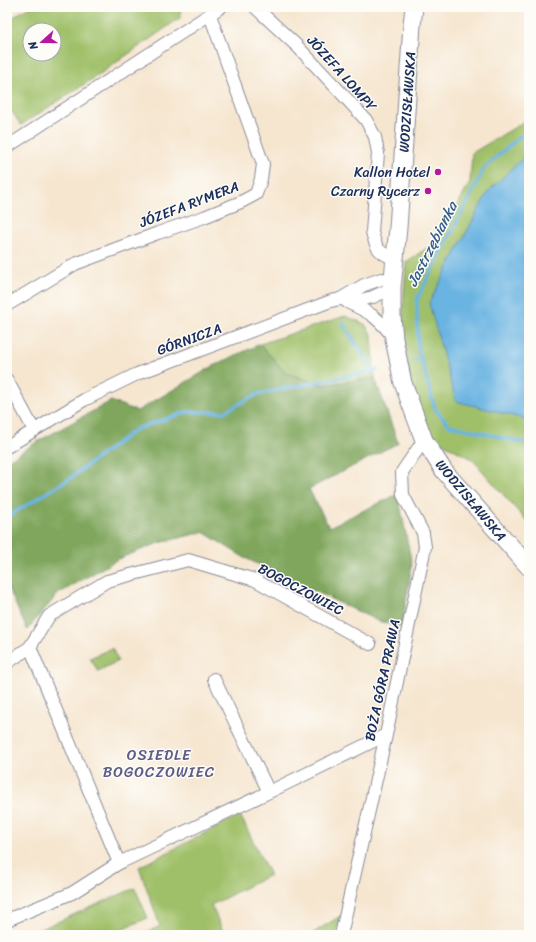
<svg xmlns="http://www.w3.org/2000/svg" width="536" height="942" font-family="Sriracha,sans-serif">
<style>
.green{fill:#9fbf68;stroke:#5d7763;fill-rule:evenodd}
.forest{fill:#7fa65c;stroke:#4d6a5d}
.water{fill:#6ab4e2;stroke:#4272a0}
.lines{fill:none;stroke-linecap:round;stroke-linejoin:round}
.stream{stroke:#6ab4e2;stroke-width:3.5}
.street-casing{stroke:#888a97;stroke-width:14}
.secondary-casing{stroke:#888a97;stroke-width:19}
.street{stroke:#fff;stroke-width:12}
.secondary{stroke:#fff;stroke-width:17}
.poi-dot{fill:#b5179e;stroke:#fdfcf7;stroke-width:1.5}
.labels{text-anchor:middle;stroke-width:3;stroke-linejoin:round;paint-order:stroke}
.street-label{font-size:14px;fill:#1b2f5e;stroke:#fdfcf7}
.poi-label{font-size:14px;fill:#1b2f5e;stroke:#fdfcf7;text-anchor:end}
.water-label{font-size:15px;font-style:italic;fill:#375e8c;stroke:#fdfcf7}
.neighbourhood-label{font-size:15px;letter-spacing:1px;fill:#5d5c86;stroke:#fdfcf7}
</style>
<rect width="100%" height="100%" fill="#fdfcf7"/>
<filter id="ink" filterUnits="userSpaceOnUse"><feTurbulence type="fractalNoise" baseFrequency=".025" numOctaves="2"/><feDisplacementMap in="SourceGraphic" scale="8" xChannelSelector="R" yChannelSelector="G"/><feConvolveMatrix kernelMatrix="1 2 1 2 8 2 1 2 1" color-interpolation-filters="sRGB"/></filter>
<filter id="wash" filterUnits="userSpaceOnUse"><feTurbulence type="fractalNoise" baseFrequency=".012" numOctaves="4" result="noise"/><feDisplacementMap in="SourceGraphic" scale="16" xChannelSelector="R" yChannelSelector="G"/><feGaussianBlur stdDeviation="0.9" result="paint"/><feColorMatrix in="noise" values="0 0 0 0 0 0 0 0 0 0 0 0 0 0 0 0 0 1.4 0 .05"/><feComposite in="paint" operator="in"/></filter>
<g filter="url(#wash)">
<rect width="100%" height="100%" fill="#f6e6d0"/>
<!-- green -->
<g class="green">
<path d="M29,7H181L180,18L94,78L21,125L7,104V21ZM30,30H54V54H30Z"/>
<path d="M529,119V524L472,459L433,438L412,392L402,322L406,262L439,240L470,182L472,153Z"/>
<path d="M345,316L365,324L372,335L375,378L324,385L286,373L260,344Z"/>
<path d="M112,648L118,661L98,671L90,658Z"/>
<path d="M240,815L270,875L211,905L225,935H142L160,926L139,867Z"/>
<path d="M135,888L148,918L114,932L115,935H27Z"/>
<path d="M342,915L335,935H310Z"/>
</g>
<!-- forest -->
<path class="forest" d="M260,344L286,373L324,385L375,378L398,443L309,489L329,527L398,494L412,564L402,627L378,621L245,558L203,532L159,543L118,559L58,594L27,630L7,585V461L35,443L111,401L137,411L215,365Z"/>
<!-- water -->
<path class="water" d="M524,157L529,158V420L456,401L429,303L488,192Z"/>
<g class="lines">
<!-- stream -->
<g class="stream">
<path d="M529,129L485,167L417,299L418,348L435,409L449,425L529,444"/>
<path d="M343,323L373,371"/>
<path d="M415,360L421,358"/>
<path d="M7,517L69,479L136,429L187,412H224L258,394L377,370"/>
</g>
</g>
</g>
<g filter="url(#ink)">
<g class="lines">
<!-- street casing -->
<g class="street-casing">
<g id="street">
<path d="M255,7L297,46L345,97L366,120L375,137L378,153L372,232C376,249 379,253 395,259"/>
<path d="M7,147L221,7"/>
<path d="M340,299L364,285L381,279L393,280"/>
<path d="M347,302C369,312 378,317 393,337"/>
<path d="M7,305L75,264L158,233L204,217L241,202L256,194L261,179L263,164L210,15"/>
<path d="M7,380L34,430"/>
<path d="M7,447L84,400L137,374L331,301L340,299L360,300L373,297L392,288"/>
<path d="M30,647L119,863"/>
<path d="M7,663L30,647L49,616L107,581L188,560L255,580L370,644"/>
<path d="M214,679L269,792"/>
<path d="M7,920L72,893L119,863L269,792L386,735"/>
<path d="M341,935L386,735L425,547L423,533L403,495L402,472L424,440"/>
</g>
</g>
<!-- secondary casing -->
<g class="secondary-casing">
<path id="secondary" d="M414,7L412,25L398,228L392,288V316L394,339L403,383L424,440L444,471L529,567"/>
</g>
<!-- street -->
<use href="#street" class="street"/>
<!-- secondary -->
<use href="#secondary" class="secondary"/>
</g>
</g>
<!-- markers -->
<g class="poi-dot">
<circle cx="438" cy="172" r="4"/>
<circle cx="428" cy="191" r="4"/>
</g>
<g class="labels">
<!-- street labels -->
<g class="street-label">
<text transform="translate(342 73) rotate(48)" y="5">JÓZEFA LOMPY</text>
<text transform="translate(407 102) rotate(-86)" y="5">WODZISŁAWSKA</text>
<text transform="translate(189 204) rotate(-21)" y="5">JÓZEFA RYMERA</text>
<text transform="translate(189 339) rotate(-20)" y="5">GÓRNICZA</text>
<text transform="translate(471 500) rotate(50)" y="5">WODZISŁAWSKA</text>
<text transform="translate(301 589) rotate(28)" y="5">BOGOCZOWIEC</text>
<text transform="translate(382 680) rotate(-78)" y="5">BOŻA GÓRA PRAWA</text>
</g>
<!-- poi labels -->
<g class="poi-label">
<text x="430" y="177">Kallon Hotel</text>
<text x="420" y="196">Czarny Rycerz</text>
</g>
<!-- water labels -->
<g class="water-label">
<text transform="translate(432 244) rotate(-63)" y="5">Jastrzębianka</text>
</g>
<!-- neighbourhood labels -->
<g class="neighbourhood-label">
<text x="159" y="760">OSIEDLE<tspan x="159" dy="17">BOGOCZOWIEC</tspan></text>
</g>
</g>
<!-- margin -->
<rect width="536" height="942" fill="none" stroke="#fdfcf7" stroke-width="24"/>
<!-- north arrow -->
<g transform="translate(42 42) rotate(249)"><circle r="19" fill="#fdfcf7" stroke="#a3aaba"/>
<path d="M0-3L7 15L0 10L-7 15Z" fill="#b5179e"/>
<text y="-6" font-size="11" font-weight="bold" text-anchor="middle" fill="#1b2f5e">N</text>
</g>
</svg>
